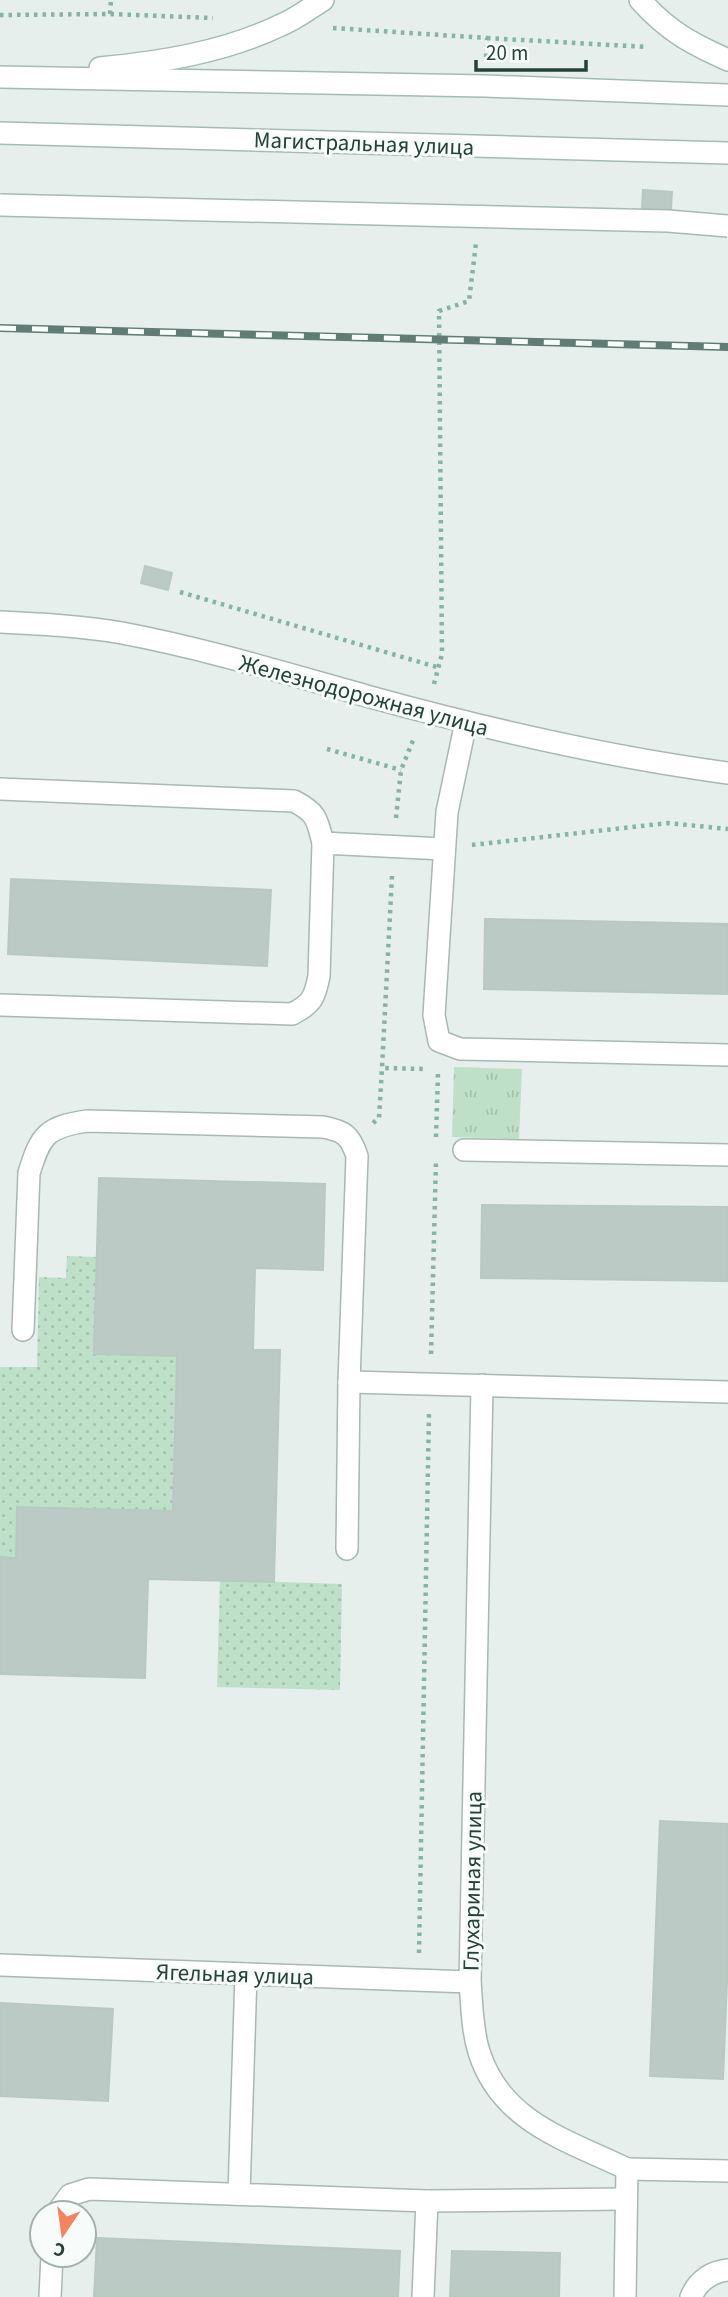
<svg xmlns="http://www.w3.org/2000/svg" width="728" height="2297" font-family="'Source Sans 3',sans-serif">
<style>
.grass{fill:url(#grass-dots)}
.park{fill:url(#park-tufts)}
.building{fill:#bbcac4;stroke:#b8c9c2;stroke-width:2}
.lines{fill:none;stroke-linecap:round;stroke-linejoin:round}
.service-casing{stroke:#a8b8b2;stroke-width:24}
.minor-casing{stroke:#a8b8b2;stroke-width:24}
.tertiary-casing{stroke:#a8b8b2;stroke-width:24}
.secondary-casing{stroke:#a4bbb3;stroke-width:24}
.path{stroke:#86b3a5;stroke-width:4.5;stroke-dasharray:3.5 5;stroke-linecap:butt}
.service{stroke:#fff;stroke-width:21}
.minor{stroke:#fff;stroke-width:21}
.tertiary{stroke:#fff;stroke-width:21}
.secondary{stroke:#fff;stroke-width:21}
.rail-casing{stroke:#5f7d75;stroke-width:8}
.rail{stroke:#f7fbf9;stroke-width:5;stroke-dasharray:16;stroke-linecap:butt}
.secondary-bridge-casing{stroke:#a4bbb3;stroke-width:24;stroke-linecap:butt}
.secondary-bridge{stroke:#fff;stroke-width:21}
.labels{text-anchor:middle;stroke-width:6;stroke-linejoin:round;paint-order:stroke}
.street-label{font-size:23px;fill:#24423a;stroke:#f7fbf9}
</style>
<defs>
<pattern id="grass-dots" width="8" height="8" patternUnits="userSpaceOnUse" patternTransform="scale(1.75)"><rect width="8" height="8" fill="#bfe0c8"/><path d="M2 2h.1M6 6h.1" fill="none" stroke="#a4c1ad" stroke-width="1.8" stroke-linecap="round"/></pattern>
<pattern id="park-tufts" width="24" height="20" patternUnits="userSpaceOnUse" patternTransform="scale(1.75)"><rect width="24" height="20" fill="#bfe0c8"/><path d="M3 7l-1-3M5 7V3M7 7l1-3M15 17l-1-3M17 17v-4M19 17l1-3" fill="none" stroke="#a4c1ad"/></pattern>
</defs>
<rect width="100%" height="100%" fill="#e6efeb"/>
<!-- grass -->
<g class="grass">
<path d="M67,1256L97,1257L94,1354L177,1356L173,1511L18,1507L16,1558L0,1557V1367H37L39,1277L66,1278Z"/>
<path d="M220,1580L342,1584L340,1690L217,1687Z"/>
</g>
<!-- park -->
<path class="park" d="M454,1067L522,1069L519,1139L452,1137Z"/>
<!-- building -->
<g class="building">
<path d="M643,190L672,192L671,209L642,208Z"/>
<path d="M145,566L172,573L168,590L141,583Z"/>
<path d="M11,879L271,890L267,966L8,954Z"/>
<path d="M485,919L728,924V994L484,989Z"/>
<path d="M99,1178L325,1184L323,1270L255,1268L253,1350H280L274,1582L148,1579L145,1678L0,1674V1557L16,1558L17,1507L173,1511L177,1356L94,1354Z"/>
<path d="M482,1205L728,1207V1281L481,1278Z"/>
<path d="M660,1821L728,1824V1956L723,2079L650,2076Z"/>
<path d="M0,2003L113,2009L108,2101L0,2096Z"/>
<path d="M97,2238L400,2251L398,2297H94Z"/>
<path d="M452,2251L560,2253L559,2297H450Z"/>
</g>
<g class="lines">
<!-- service casing -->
<g class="service-casing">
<g id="service">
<path d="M466,722L447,812L434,1015L439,1041L460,1049L728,1055"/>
<path d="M0,789L294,801C317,813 317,819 323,843"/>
<path d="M0,1005L292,1014C312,1004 315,997 319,976L323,843L443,849"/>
<path d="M464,1150L728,1155"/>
<path d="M23,1330L29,1173C41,1134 47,1127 87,1121L323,1127C344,1131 350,1135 357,1156L349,1382L347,1549"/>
<path d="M349,1382L728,1392"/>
<path d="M627,2169L728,2171"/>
<path d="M239,2194L246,1974"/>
<path d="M57,2213L70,2195L89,2189L427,2201L626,2199"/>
<path d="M50,2297L52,2255"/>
<path d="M423,2297L427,2201"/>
<path d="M691,2297C698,2281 711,2272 728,2270"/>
</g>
</g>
<!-- minor casing -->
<g class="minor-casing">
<g id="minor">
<path d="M482,1385L470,1982C472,2005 472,2030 479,2052C501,2122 567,2140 627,2169L625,2297"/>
<path d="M0,1965L470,1982"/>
</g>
</g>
<!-- tertiary casing -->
<g class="tertiary-casing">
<path id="tertiary" d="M0,622C41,624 82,626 122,633C207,649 291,675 374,698C491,730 608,757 728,773"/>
</g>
<!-- secondary casing -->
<g class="secondary-casing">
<g id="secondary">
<path d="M640,0C668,31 690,43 728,60"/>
<path d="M100,68C162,62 225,52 281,25C296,19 310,8 323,0"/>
<path d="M0,77L485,86L728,95"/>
<path d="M0,133L728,153"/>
</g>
</g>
<!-- path -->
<g class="path">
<path d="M110,14L111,0"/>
<path d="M0,15L110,14L213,18"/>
<path d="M333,28L487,38L486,57"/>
<path d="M487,38L647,47"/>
<path d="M180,592L440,668"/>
<path d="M434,684L442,654L439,311L469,301L476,243"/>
<path d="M327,749L401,770"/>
<path d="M396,818L401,770L414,738"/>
<path d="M472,845L668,823L728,829"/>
<path d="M392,876L382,1068L426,1069"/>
<path d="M373,1123L379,1118L382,1068"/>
<path d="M436,1137L438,1073"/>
<path d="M431,1354L436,1160"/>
<path d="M419,1953L429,1412"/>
</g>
<!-- service -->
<use href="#service" class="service"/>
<!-- minor -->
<use href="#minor" class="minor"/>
<!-- tertiary -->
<use href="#tertiary" class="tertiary"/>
<!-- secondary -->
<use href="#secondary" class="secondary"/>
<!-- rail casing -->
<g class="rail-casing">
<path id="rail" d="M0,328L728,347"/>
</g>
<!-- rail -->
<use href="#rail" class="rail"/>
<!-- secondary-bridge casing -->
<g class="secondary-bridge-casing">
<path id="secondary-bridge" d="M0,205L668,221L728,226"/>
</g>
<!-- secondary-bridge -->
<use href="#secondary-bridge" class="secondary-bridge"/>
</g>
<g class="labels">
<!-- street labels -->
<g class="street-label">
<text transform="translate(364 143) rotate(2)" y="8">Магистральная улица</text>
<text transform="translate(364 695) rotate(15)" y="8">Железнодорожная улица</text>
<text transform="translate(472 1881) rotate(-89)" y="8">Глухариная улица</text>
<text transform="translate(235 1974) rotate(2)" y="8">Ягельная улица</text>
</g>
</g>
<!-- north arrow -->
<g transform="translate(63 2234) rotate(193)"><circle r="33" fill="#f7fbf9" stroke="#a3b1ad" stroke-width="2"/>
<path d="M0-5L12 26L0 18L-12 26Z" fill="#f4845f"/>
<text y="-10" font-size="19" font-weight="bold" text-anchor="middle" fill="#24423a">С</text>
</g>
<!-- scale -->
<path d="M476 60v10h110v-10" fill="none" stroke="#24423a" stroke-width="3.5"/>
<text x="486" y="60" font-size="21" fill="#24423a" stroke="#f7fbf9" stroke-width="5" paint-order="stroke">20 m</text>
</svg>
